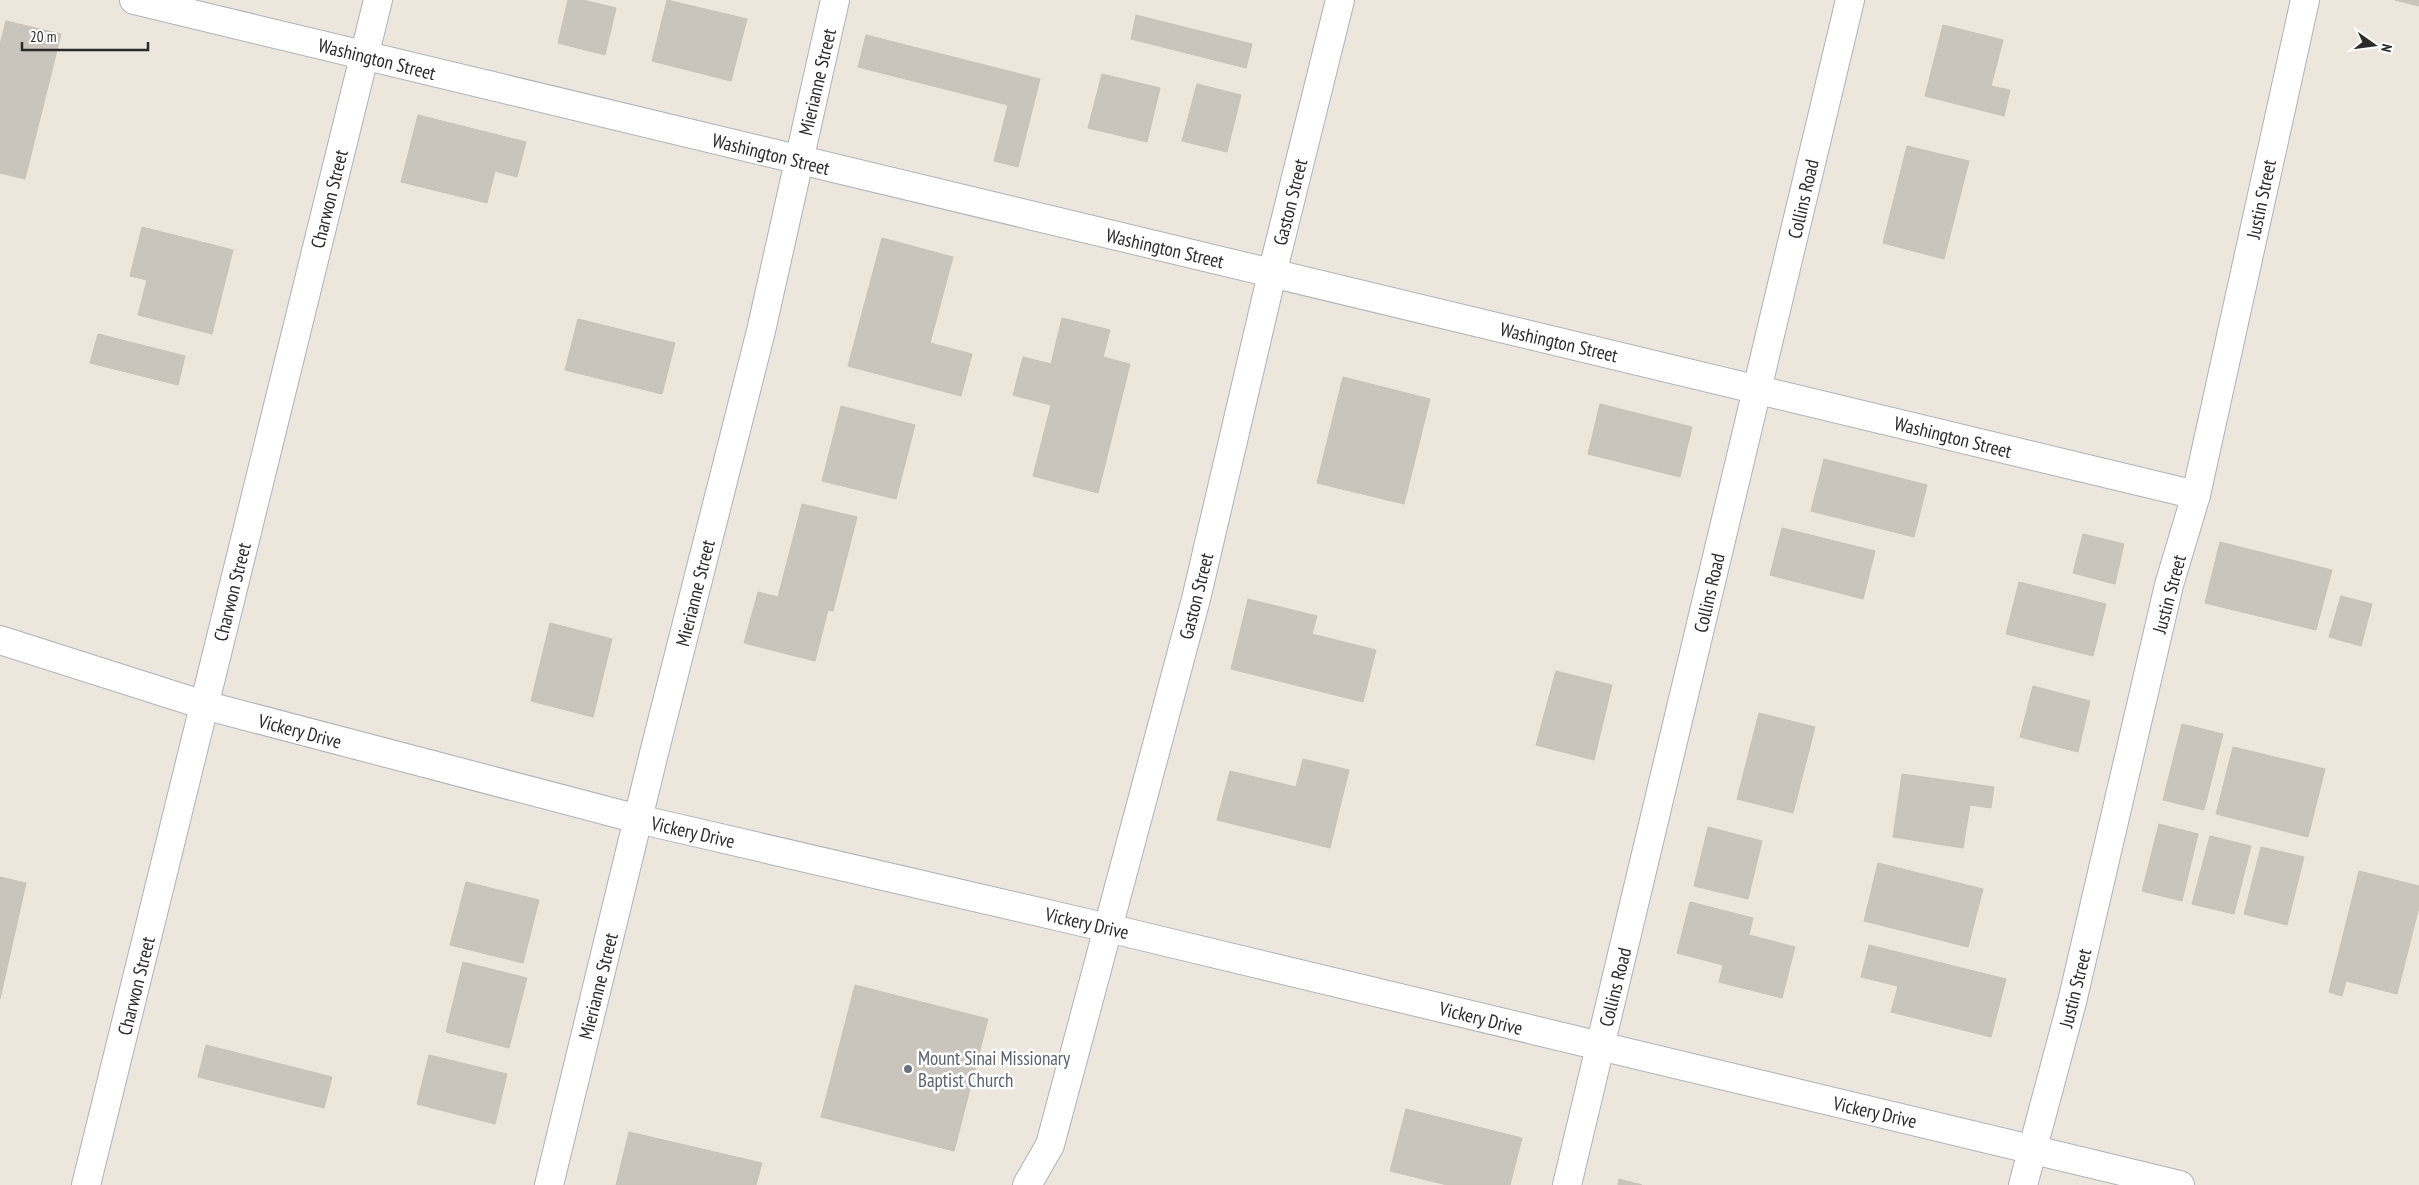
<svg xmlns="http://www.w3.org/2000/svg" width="2419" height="1185" font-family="'PT Sans Narrow',sans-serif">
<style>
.building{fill:#c9c4bc;stroke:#c9c2b7}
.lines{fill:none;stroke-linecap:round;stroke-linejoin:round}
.street-casing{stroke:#aeb1bb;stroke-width:30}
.secondary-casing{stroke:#aeb1bb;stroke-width:30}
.street{stroke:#fff;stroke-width:28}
.secondary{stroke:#fff;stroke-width:28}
.worship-dot{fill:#6b7280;stroke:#fff;stroke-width:2}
.labels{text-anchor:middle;stroke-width:5;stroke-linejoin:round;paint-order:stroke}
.street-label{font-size:19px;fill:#2b2b2b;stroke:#fff}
.worship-label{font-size:19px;fill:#5b616d;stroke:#fff;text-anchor:start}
</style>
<rect width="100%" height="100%" fill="#ede6dd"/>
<!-- building -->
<g class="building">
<path d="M568,0H583L616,8L605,55L558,43Z"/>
<path d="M667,0L747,19L731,81L652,61Z"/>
<path d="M2395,0H2419V6Z"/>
<path d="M1136,15L1252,44L1246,68L1131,39Z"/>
<path d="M6,21L61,34L25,179L0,173V44Z"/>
<path d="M1943,25L2003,40L1991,86L2010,90L2004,116L1925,96Z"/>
<path d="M866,35L1040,79L1018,167L994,161L1008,105L858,67Z"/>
<path d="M1102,74L1160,88L1147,142L1088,128Z"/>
<path d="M1197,84L1241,95L1227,152L1182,141Z"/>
<path d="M418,115L526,142L517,177L495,171L487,203L401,182Z"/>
<path d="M1907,146L1969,161L1944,259L1883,243Z"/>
<path d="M142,227L233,250L212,334L138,315L147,280L130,276Z"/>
<path d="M882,238L953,257L930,343L972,354L961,396L848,366Z"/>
<path d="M1062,318L1110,330L1103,357L1130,364L1098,493L1033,476L1051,405L1013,395L1023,357L1051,364Z"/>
<path d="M578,319L675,343L662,394L565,370Z"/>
<path d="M98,334L185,356L178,385L90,363Z"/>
<path d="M1343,377L1430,399L1404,504L1317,483Z"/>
<path d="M1600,404L1692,427L1680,477L1588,454Z"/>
<path d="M841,406L915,425L896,499L822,481Z"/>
<path d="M1824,459L1927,485L1914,537L1811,511Z"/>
<path d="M802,504L857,517L833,611L828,610L815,661L744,643L758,592L778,597Z"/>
<path d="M1782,528L1875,551L1863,599L1770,575Z"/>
<path d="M2083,534L2124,544L2115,584L2073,573Z"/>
<path d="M2220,542L2332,570L2316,630L2205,603Z"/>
<path d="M2019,582L2106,604L2093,656L2006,634Z"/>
<path d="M2341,596L2372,604L2361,646L2329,637Z"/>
<path d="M1248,599L1317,616L1312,634L1376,650L1363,702L1231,669Z"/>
<path d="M550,623L612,639L593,717L531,701Z"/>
<path d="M1556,671L1612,685L1594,760L1536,745Z"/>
<path d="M2033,686L2090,701L2078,752L2020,737Z"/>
<path d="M1759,713L1815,727L1793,813L1737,799Z"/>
<path d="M2182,724L2223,734L2204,810L2163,800Z"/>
<path d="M2233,747L2325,769L2308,837L2216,814Z"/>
<path d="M1303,759L1349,770L1330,848L1217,820L1230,771L1296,787Z"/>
<path d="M1902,774L1994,787L1991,808L1970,805L1963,848L1893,837Z"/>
<path d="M2159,824L2198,834L2182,901L2142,891Z"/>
<path d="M1708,827L1762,841L1748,899L1694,886Z"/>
<path d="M2210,836L2251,846L2234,914L2192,904Z"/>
<path d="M2261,847L2304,857L2287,925L2244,914Z"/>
<path d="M1878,863L1983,889L1968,947L1864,921Z"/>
<path d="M2359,871L2419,886V907L2397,994L2346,981L2342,996L2329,992Z"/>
<path d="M0,877L26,883L0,999Z"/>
<path d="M466,882L539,900L523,963L450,945Z"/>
<path d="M1690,902L1753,918L1749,935L1795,947L1782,998L1719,982L1723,965L1677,953Z"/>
<path d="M1869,945L2006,979L1991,1037L1891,1012L1898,986L1861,977Z"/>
<path d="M463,962L527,978L509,1048L446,1032Z"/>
<path d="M855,985L988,1019L954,1151L821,1117Z"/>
<path d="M206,1045L332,1077L324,1108L198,1077Z"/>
<path d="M429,1055L507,1074L495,1124L417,1104Z"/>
<path d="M1406,1109L1522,1138L1510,1185H1447L1390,1171Z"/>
<path d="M629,1132L762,1163L756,1185H616Z"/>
<path d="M1619,1179L1642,1185H1618Z"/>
</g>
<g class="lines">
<!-- street casing -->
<g class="street-casing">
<g id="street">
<path d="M134,0L2196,495"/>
<path d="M86,1185L378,0"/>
<path d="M549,1185L653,757L761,331L835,0"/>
<path d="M1027,1185L1050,1145L1196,599L1272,274L1340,0"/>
<path d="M1567,1185L1850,0"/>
<path d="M2023,1185L2072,1002L2169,585L2196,495L2305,0"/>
</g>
</g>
<!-- secondary casing -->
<g class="secondary-casing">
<path id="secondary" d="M0,640L204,705L638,819L1108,928L2180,1185"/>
</g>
<!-- street -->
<use href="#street" class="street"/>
<!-- secondary -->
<use href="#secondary" class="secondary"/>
</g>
<!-- markers -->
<circle class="worship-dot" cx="908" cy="1069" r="5"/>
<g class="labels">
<!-- street labels -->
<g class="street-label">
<text transform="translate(377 59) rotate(14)" y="7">Washington Street</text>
<text transform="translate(817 82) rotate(-77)" y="7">Mierianne Street</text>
<text transform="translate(771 154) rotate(14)" y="7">Washington Street</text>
<text transform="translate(329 199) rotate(-76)" y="7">Charwon Street</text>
<text transform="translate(1803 199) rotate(-77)" y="7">Collins Road</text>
<text transform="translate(2261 199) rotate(-78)" y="7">Justin Street</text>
<text transform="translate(1290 202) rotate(-76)" y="7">Gaston Street</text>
<text transform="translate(1165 248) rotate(13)" y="7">Washington Street</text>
<text transform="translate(1559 342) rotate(13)" y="7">Washington Street</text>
<text transform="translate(1953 437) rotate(14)" y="7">Washington Street</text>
<text transform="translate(232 592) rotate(-76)" y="7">Charwon Street</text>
<text transform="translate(695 593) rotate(-76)" y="7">Mierianne Street</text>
<text transform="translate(1709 593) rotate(-77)" y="7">Collins Road</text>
<text transform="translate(2169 594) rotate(-75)" y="7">Justin Street</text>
<text transform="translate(1196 596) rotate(-76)" y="7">Gaston Street</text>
<text transform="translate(300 731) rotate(15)" y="7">Vickery Drive</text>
<text transform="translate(693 832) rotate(13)" y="7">Vickery Drive</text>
<text transform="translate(1087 923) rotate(13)" y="7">Vickery Drive</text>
<text transform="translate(136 986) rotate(-76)" y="7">Charwon Street</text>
<text transform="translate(598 986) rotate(-76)" y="7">Mierianne Street</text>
<text transform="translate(1615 987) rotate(-76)" y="7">Collins Road</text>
<text transform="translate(2075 988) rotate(-76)" y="7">Justin Street</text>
<text transform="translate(1481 1018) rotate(14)" y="7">Vickery Drive</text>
<text transform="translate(1875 1112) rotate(13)" y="7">Vickery Drive</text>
</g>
<!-- worship labels -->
<g class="worship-label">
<text x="918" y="1065">Mount Sinai Missionary<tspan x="918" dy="22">Baptist Church</tspan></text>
</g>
</g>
<!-- north arrow -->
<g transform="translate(2374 45) rotate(104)" stroke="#ffffff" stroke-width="4" paint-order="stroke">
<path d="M0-4L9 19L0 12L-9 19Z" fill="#2b2b2b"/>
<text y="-8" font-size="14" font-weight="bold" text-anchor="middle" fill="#2b2b2b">N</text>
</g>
<!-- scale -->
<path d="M22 42v8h126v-8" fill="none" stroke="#2b2b2b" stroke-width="2.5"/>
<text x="30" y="42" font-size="15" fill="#2b2b2b" stroke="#ffffff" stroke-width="4" paint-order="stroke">20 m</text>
</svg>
